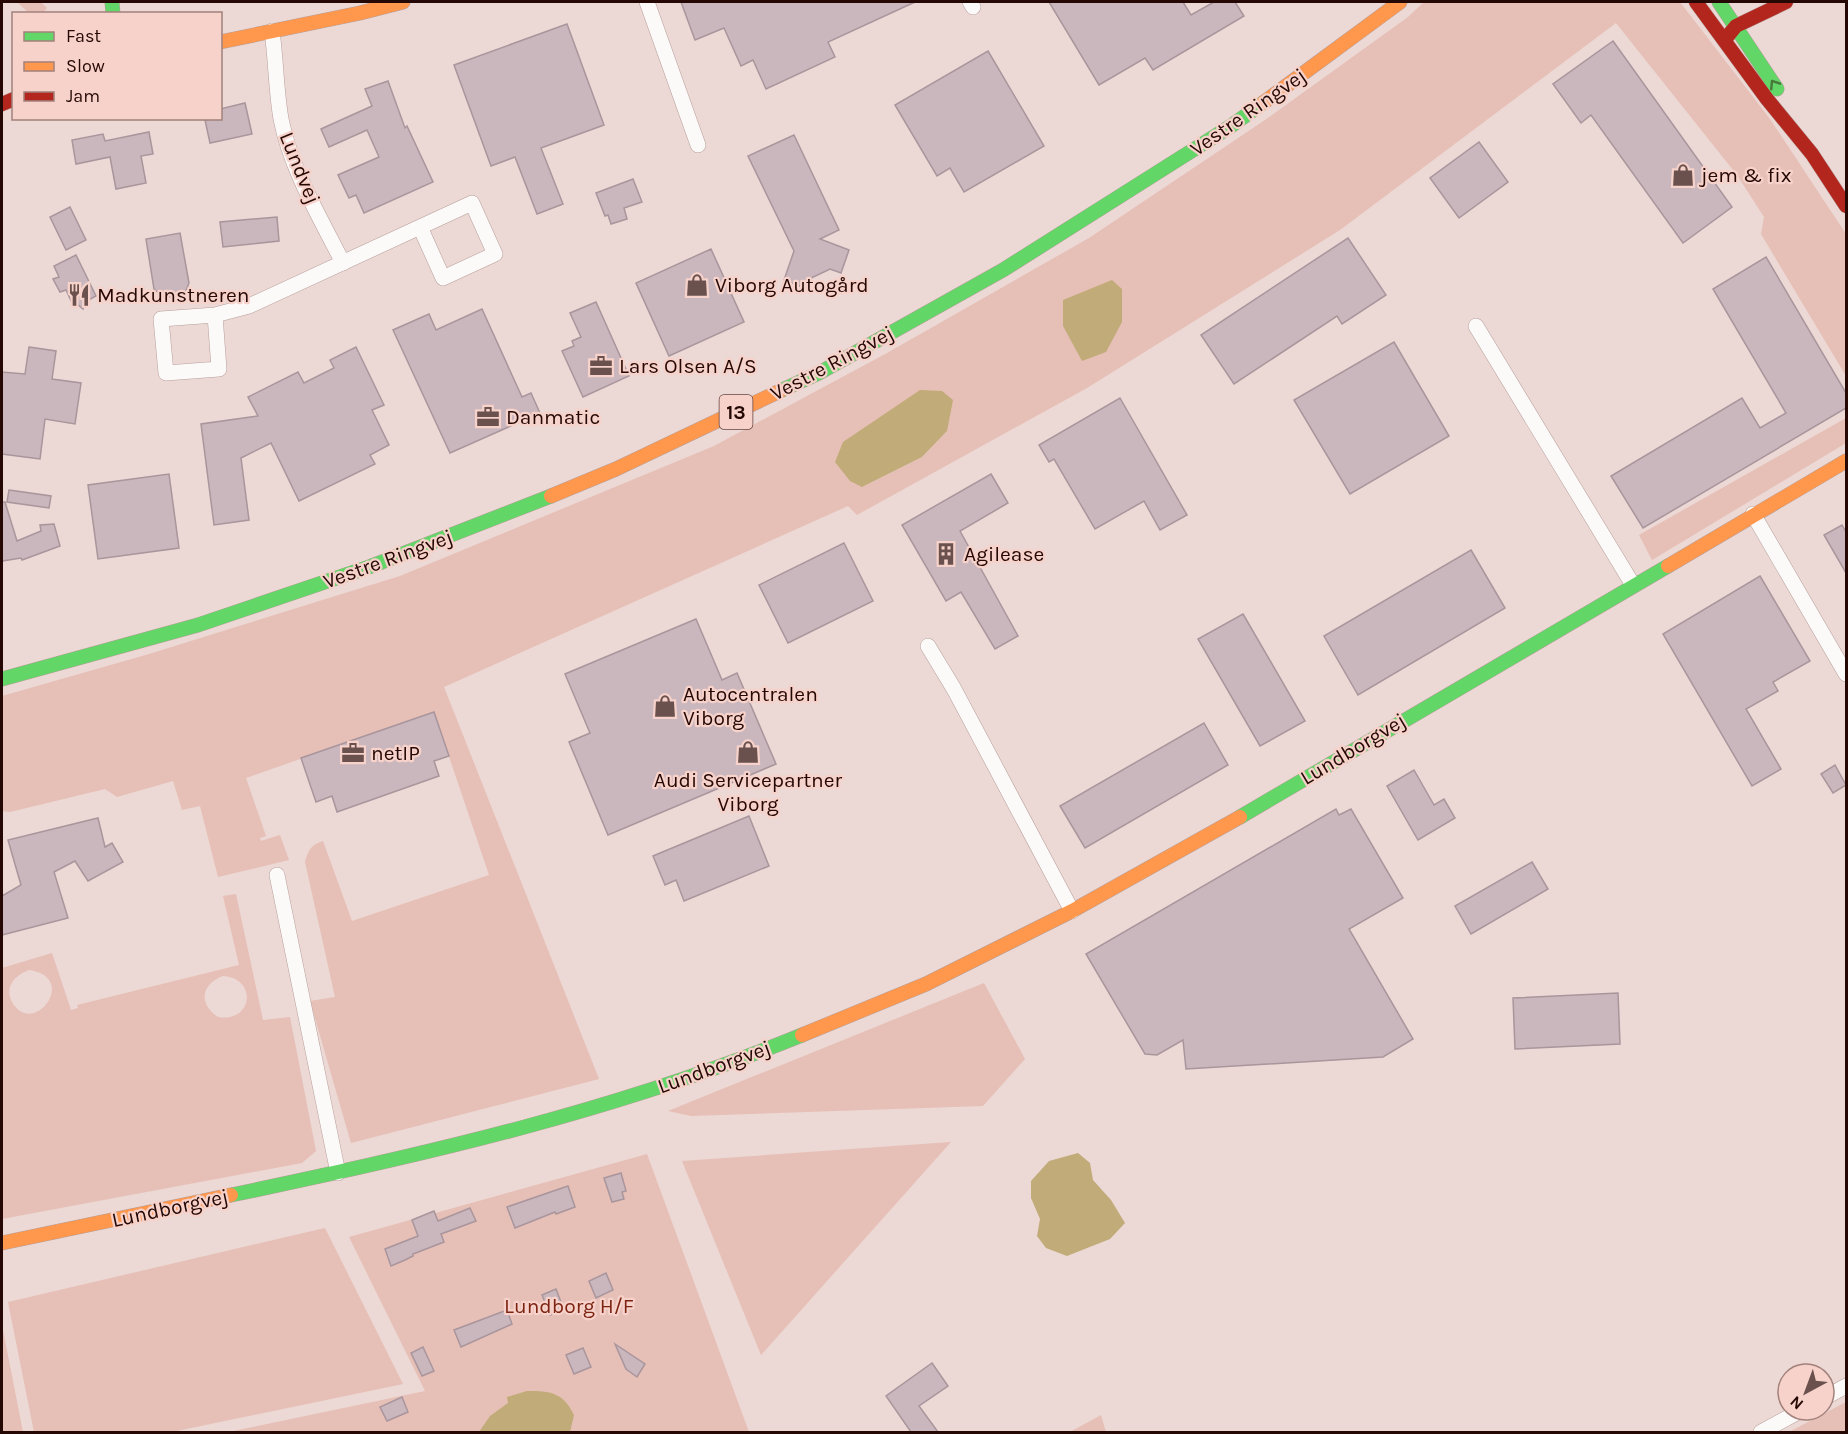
<svg xmlns="http://www.w3.org/2000/svg" width="1848" height="1434" font-family="Karla,sans-serif">
<style>
.green{fill:#e6bfb6;fill-rule:evenodd}
.water{fill:#c1ab78}
.building{fill:#cab6bd;stroke:#a9959c;stroke-width:1.5}
.lines{fill:none;stroke-linecap:round;stroke-linejoin:round}
.street-casing{stroke:#b69f9a;stroke-width:16}
.fast-casing{stroke:#b69f9a;stroke-width:15}
.slow-casing{stroke:#b69f9a;stroke-width:15}
.jam-casing{stroke:#b69f9a;stroke-width:15}
.street{stroke:#fcf9f9;stroke-width:15}
.fast{stroke:#63d668;stroke-width:14}
.slow{stroke:#ff974d;stroke-width:14}
.jam{stroke:#b3261e;stroke-width:14}
.oneway{stroke:#47793b}
.labels{text-anchor:middle;stroke-width:4.5;stroke-linejoin:round;paint-order:stroke}
.shield{fill:#f6d2ca;stroke:#64453f;stroke-width:1.5}
.shield-label{font-size:20px;font-weight:bold;fill:#250804}
.street-label{font-size:21px;fill:#250804;stroke:#f6d2ca}
.poi-label{font-size:21px;fill:#250804;stroke:#f6d2ca;text-anchor:start}
.park-label{font-size:21px;fill:#7c2311;stroke:#f6d2ca}
</style>
<rect width="100%" height="100%" fill="#ecd8d4"/>
<!-- green -->
<g class="green">
<path d="M17,2H41L47,8L43,13H29Z"/>
<path d="M1424,2H1680L1770,119L1846,234V376L1761,234L1764,217L1737,175L1616,23L1340,230L1087,388L857,515L848,506L444,687L599,1079L351,1143L310,1001L335,997L305,862C309,849 311,845 323,841L352,921L489,875L434,712L246,778L266,836L260,838L261,841L280,835L289,860L218,877L200,806L182,810L173,781L117,797L105,789L10,812L2,811V696L149,654L400,576L714,446L887,353L1089,238L1265,120L1408,17ZM947,431L922,457L862,487Z"/>
<path d="M1846,418V443L1652,560L1639,535Z"/>
<path d="M236,894L263,1020L290,1017L316,1151L302,1163L2,1219V968L52,953L71,1010L78,1008L77,1005L239,965L223,896ZM29,970C80,977 33,1039 12,1002C4,987 15,975 29,970ZM223,976C258,978 253,1023 218,1017C198,1004 201,984 223,976Z"/>
<path d="M984,983L1025,1059L983,1106L691,1116L668,1111Z"/>
<path d="M951,1142L761,1355L682,1161Z"/>
<path d="M647,1154L749,1432H229L425,1391L349,1237Z"/>
<path d="M325,1228L403,1384L172,1432H34L8,1302Z"/>
<path d="M2,1325L23,1432H2Z"/>
<path d="M1846,1402V1432H1789Z"/>
<path d="M1101,1415L1106,1432H1070Z"/>
</g>
<!-- water -->
<g class="water">
<path d="M1112,280L1122,289V322L1106,352L1082,361L1063,326V300Z"/>
<path d="M920,390L942,391L953,400L947,431L922,457L862,487L850,481L835,462L843,442Z"/>
<path d="M1078,1153L1090,1163L1093,1180L1111,1200L1125,1223L1110,1239L1067,1256L1046,1248L1037,1236L1040,1219L1031,1198V1181L1049,1161Z"/>
<path d="M527,1391C550,1391 563,1392 574,1415L570,1432H479L490,1416L508,1403L507,1397Z"/>
</g>
<!-- building -->
<g class="building">
<path d="M681,2H915L828,42L835,57L766,89L753,60L741,66L724,28L695,40Z"/>
<path d="M1049,2H1183L1191,15L1214,2H1235L1244,16L1153,70L1145,58L1099,85Z"/>
<path d="M567,24L604,125L541,148L563,204L537,214L515,157L491,166L454,65Z"/>
<path d="M1613,41L1732,207L1683,243L1591,115L1581,123L1553,84Z"/>
<path d="M988,51L1044,146L964,192L950,168L937,176L895,105Z"/>
<path d="M388,81L405,128L407,126L433,182L364,213L356,195L349,198L338,175L379,157L367,130L329,147L321,129L372,106L365,89Z"/>
<path d="M245,103L252,134L210,143L205,120L220,118V109Z"/>
<path d="M149,132L153,154L141,156L146,183L116,189L110,157L76,164L72,140L103,134L105,141Z"/>
<path d="M794,135L839,230L820,239L849,250L841,273L830,269L807,280L805,288L784,280L794,251L748,156Z"/>
<path d="M1479,142L1508,182L1459,218L1430,178Z"/>
<path d="M633,179L642,202L624,208L627,219L611,224L608,215L605,216L596,193Z"/>
<path d="M70,207L86,240L66,250L50,217Z"/>
<path d="M277,217L279,241L223,247L220,222Z"/>
<path d="M180,233L189,283L185,293L174,297H163L154,289L146,239Z"/>
<path d="M1348,238L1386,295L1342,324L1337,316L1234,384L1201,335Z"/>
<path d="M711,249L744,322L669,356L636,283Z"/>
<path d="M76,255L96,296L85,302L83,309L78,305L74,307L66,290L60,292L53,279L59,277L54,266Z"/>
<path d="M1766,257L1846,393V408L1643,528L1611,476L1742,398L1760,428L1786,413L1713,289Z"/>
<path d="M596,302L629,376L583,397L562,351L574,346L572,341L581,337L570,313Z"/>
<path d="M482,309L522,397L531,393L540,413L450,453L393,330L429,314L436,330Z"/>
<path d="M1394,342L1449,436L1350,494L1294,400Z"/>
<path d="M29,347L56,351L52,379L81,383L75,424L45,419L40,459L2,454V372L25,374Z"/>
<path d="M356,347L384,405L372,410L389,445L370,455L375,464L299,501L271,443L241,458L249,520L214,525L201,424L258,416L248,397L298,372L304,383L334,368L330,360Z"/>
<path d="M1120,398L1187,515L1160,530L1144,501L1095,529L1054,459L1049,462L1039,445Z"/>
<path d="M169,474L179,548L98,559L88,485Z"/>
<path d="M991,474L1008,503L960,531L1018,636L995,649L961,592L946,601L902,525Z"/>
<path d="M9,490L51,496L49,508L7,502Z"/>
<path d="M2,502H5L17,541L41,531L40,525L54,524L60,546L22,560L21,558L2,561Z"/>
<path d="M1842,525L1846,532V573L1824,535Z"/>
<path d="M844,543L873,601L788,643L759,585Z"/>
<path d="M1471,550L1505,608L1358,695L1324,636Z"/>
<path d="M1760,576L1810,661L1773,682L1778,691L1746,709L1781,769L1752,786L1663,634Z"/>
<path d="M1243,614L1305,721L1260,746L1198,639Z"/>
<path d="M696,619L722,680L737,673L776,764L608,835L569,742L590,733L565,674Z"/>
<path d="M434,712L449,756L434,761L439,776L337,812L332,796L316,802L301,758Z"/>
<path d="M1204,723L1228,765L1085,848L1060,806Z"/>
<path d="M1835,765L1846,785L1833,793L1821,774Z"/>
<path d="M1414,770L1434,805L1444,799L1455,818L1418,840L1387,786Z"/>
<path d="M1336,809L1339,815L1351,809L1403,898L1349,929L1413,1039L1383,1057L1186,1069L1183,1040L1157,1055L1145,1054L1086,954Z"/>
<path d="M749,816L769,866L684,901L676,880L665,885L653,856Z"/>
<path d="M98,818L105,847L112,843L123,862L88,881L75,861L54,872L68,918L2,935V896L21,885L8,840Z"/>
<path d="M1532,862L1548,889L1471,934L1455,906Z"/>
<path d="M1618,993L1620,1044L1515,1049L1513,998Z"/>
<path d="M621,1173L626,1191L622,1192L624,1199L612,1202L604,1178Z"/>
<path d="M568,1186L575,1207L556,1214L555,1212L515,1228L507,1207Z"/>
<path d="M470,1208L476,1221L441,1234L444,1242L413,1254V1256L405,1260L391,1266L385,1249L418,1236L412,1220L434,1211L438,1221Z"/>
<path d="M606,1273L613,1290L596,1298L589,1281Z"/>
<path d="M556,1289L564,1310L550,1315L542,1295Z"/>
<path d="M507,1310L512,1324L461,1347L454,1330Z"/>
<path d="M615,1344L645,1364L637,1377L626,1369Z"/>
<path d="M423,1347L434,1371L422,1376L411,1353Z"/>
<path d="M583,1348L591,1367L574,1374L566,1355Z"/>
<path d="M932,1363L948,1386L919,1406L938,1432H911L886,1396Z"/>
<path d="M402,1397L408,1412L387,1421L380,1407Z"/>
</g>
<g class="lines">
<!-- street casing -->
<g class="street-casing">
<g id="street">
<path d="M647,2L698,145"/>
<path d="M970,2L973,7"/>
<path d="M272,31C276,60 276,90 281,119C291,170 320,217 343,263"/>
<path d="M215,315L219,369L166,373L161,319L215,315L249,306L420,227L443,278L495,254L472,203L420,227"/>
<path d="M1476,326L1633,585"/>
<path d="M1753,514L1846,674"/>
<path d="M928,646L954,689L1072,911"/>
<path d="M277,875L338,1173"/>
<path d="M1824,1398L1846,1386"/>
<path d="M1761,1432L1802,1410"/>
</g>
</g>
<!-- fast casing -->
<g class="fast-casing">
<g id="fast">
<path d="M112,2L113,14"/>
<path d="M1719,2L1777,89"/>
<path d="M780,391L819,373L1003,270L1231,126L1263,103"/>
<path d="M2,679L198,625L369,567L551,496"/>
<path d="M1240,817L1668,566"/>
<path d="M231,1195C425,1155 618,1110 802,1035"/>
</g>
</g>
<!-- slow casing -->
<g class="slow-casing">
<g id="slow">
<path d="M220,42L360,13L403,2"/>
<path d="M1263,103L1400,2"/>
<path d="M551,496L616,469L780,391"/>
<path d="M1668,566L1846,461"/>
<path d="M802,1035L926,984L1072,911L1240,817"/>
<path d="M2,1243L231,1195"/>
</g>
</g>
<!-- jam casing -->
<g class="jam-casing">
<g id="jam">
<path d="M1696,2L1767,99L1812,154L1846,206"/>
<path d="M1727,37L1736,26L1786,2"/>
<path d="M2,104L14,99"/>
</g>
</g>
<!-- street -->
<use href="#street" class="street"/>
<!-- fast -->
<use href="#fast" class="fast"/>
<!-- slow -->
<use href="#slow" class="slow"/>
<!-- jam -->
<use href="#jam" class="jam"/>
</g>
<!-- one-way arrows -->
<defs><path id="oneway-chevron" d="M-2-3.5L2.5 0L-2 3.5" fill="none" stroke-width="1.6" stroke-linecap="round" stroke-linejoin="round" transform="scale(1.5)"/></defs>
<use class="oneway" href="#oneway-chevron" transform="translate(1774 84) rotate(-123)"/>
<!-- icons -->
<defs>
<g id="shop-bare" transform="scale(1.8)"><path d="M-5-2.5h2.3a2.7 3.5 0 0 1 5.4 0H5L5.5 6h-11ZM-1.5-2.5h3a1.5 2.3 0 0 0-3 0Z" fill="#6b514d" stroke="#f6d2ca" stroke-width="2.5" paint-order="stroke"/></g>
<g id="restaurant-bare" transform="scale(1.8)"><path d="M-5-6h1v4h1v-4h1v4h1v-4h1v5L-1.5 .5V6h-2V.5L-5-1ZM5-6V6H3V1.5H1.5Q1.5-4 5-6Z" fill="#6b514d" stroke="#f6d2ca" stroke-width="2.5" paint-order="stroke"/></g>
<g id="office-bare" transform="scale(1.8)"><path d="M-6-3h4V-5.5h4V-3h4V5H-6ZM-1-4.5V-3h2v-1.5ZM-6 0V1H6V0Z" fill="#6b514d" stroke="#f6d2ca" stroke-width="2.5" paint-order="stroke"/></g>
<g id="building-bare" transform="scale(1.8)"><path d="M-4-6H4V6H1V3H-1V6H-4ZM-2.5-4.3h1.7v1.8h-1.7ZM.8-4.3h1.7v1.8H.8ZM-2.5-1h1.7V.8h-1.7ZM.8-1h1.7V.8H.8Z" fill="#6b514d" stroke="#f6d2ca" stroke-width="2.5" paint-order="stroke"/></g>
</defs>
<g fill-rule="evenodd">
<use href="#shop-bare" x="1683" y="175"/>
<use href="#shop-bare" x="697" y="285"/>
<use href="#restaurant-bare" x="79" y="295"/>
<use href="#office-bare" x="601" y="366"/>
<use href="#office-bare" x="488" y="417"/>
<use href="#building-bare" x="946" y="554"/>
<use href="#shop-bare" x="665" y="706"/>
<use href="#shop-bare" x="748" y="752"/>
<use href="#office-bare" x="353" y="753"/>
</g>
<g class="labels">
<!-- shield labels -->
<rect class="shield" x="719.5" y="395" width="33" height="34" rx="4.5"/>
<g class="shield-label">
<text x="736" y="419">13</text>
</g>
<!-- street labels -->
<g class="street-label">
<text transform="translate(1248 112) rotate(-35)" y="7">Vestre Ringvej</text>
<text transform="translate(300 168) rotate(68)" y="7">Lundvej</text>
<text transform="translate(832 363) rotate(-28)" y="7">Vestre Ringvej</text>
<text transform="translate(388 559) rotate(-20)" y="7">Vestre Ringvej</text>
<text transform="translate(1353 749) rotate(-31)" y="7">Lundborgvej</text>
<text transform="translate(714 1067) rotate(-20)" y="7">Lundborgvej</text>
<text transform="translate(170 1208) rotate(-12)" y="7">Lundborgvej</text>
</g>
<!-- poi labels -->
<g class="poi-label">
<text x="1701" y="182">jem &amp; fix</text>
<text x="715" y="292">Viborg Autogård</text>
<text x="97" y="302">Madkunstneren</text>
<text x="619" y="373">Lars Olsen A/S</text>
<text x="506" y="424">Danmatic</text>
<text x="964" y="561">Agilease</text>
<text x="683" y="701">Autocentralen<tspan x="683" dy="24">Viborg</tspan></text>
<text x="371" y="760">netIP</text>
<text x="748" y="787" text-anchor="middle">Audi Servicepartner<tspan x="748" dy="24">Viborg</tspan></text>
</g>
<!-- park labels -->
<g class="park-label">
<text x="569" y="1313">Lundborg H/F</text>
</g>
</g>
<!-- border -->
<rect width="1848" height="1434" fill="none" stroke="#250804" stroke-width="6"/>
<!-- legend -->
<rect x="12" y="12" width="210" height="108" fill="#f6d2ca" stroke="#a2817b" stroke-width="1.5"/>
<rect x="24" y="32" width="30" height="9" fill="#63d668" stroke="#a2817b" stroke-width="1.5"/>
<text x="66" y="42" font-size="18" fill="#250804">Fast</text>
<rect x="24" y="62" width="30" height="9" fill="#ff974d" stroke="#a2817b" stroke-width="1.5"/>
<text x="66" y="72" font-size="18" fill="#250804">Slow</text>
<rect x="24" y="92" width="30" height="9" fill="#b3261e" stroke="#a2817b" stroke-width="1.5"/>
<text x="66" y="102" font-size="18" fill="#250804">Jam</text>
<!-- north arrow -->
<g transform="translate(1806 1392) rotate(221)"><circle r="28" fill="#f6d2ca" stroke="#a2817b" stroke-width="1.5"/>
<path d="M0-4.5L10 22L0 15L-10 22Z" fill="#6b514d"/>
<text y="-9" font-size="16" font-weight="bold" text-anchor="middle" fill="#250804">N</text>
</g>
</svg>
